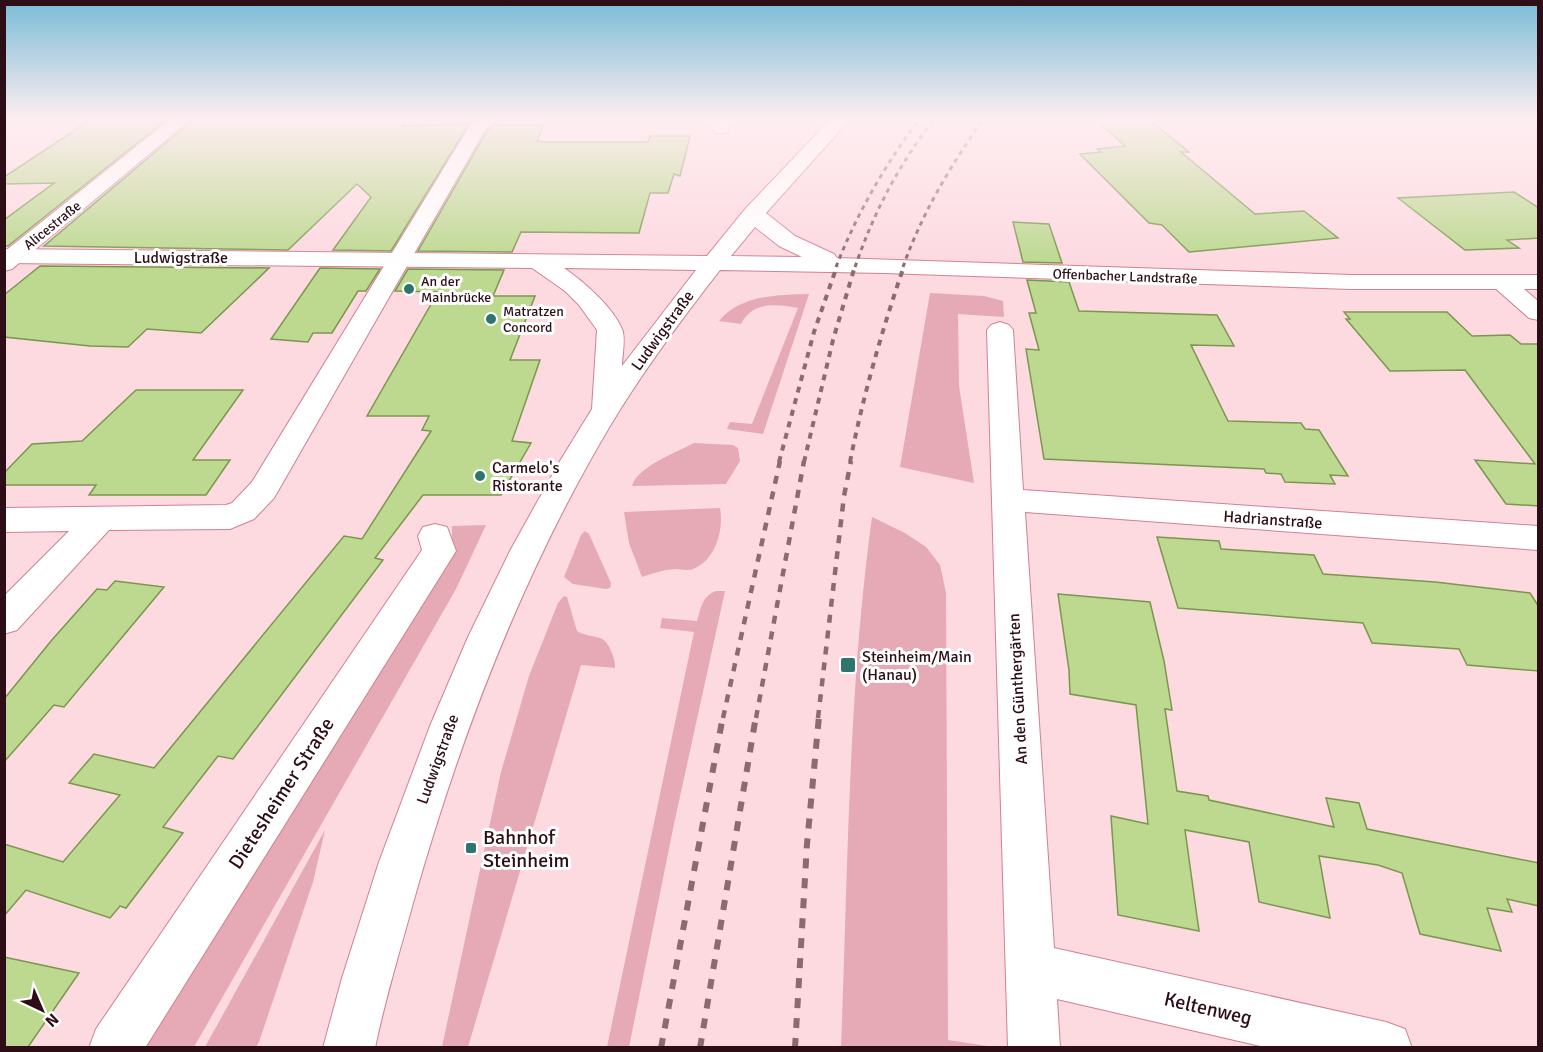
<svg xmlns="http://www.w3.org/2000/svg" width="1543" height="1052" font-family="Signika,sans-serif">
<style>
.green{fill:#e5aab5}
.building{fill:#bcd98f;stroke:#7c964f;stroke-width:1.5}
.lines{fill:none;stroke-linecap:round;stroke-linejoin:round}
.minor-casing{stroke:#d18092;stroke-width:2}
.major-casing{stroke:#d18092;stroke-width:2}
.minor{fill:#fff;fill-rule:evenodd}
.major{fill:#fff;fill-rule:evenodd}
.rail-far3{stroke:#8b6a72;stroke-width:3;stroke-dasharray:4.5 4.5;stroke-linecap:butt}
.rail-far2{stroke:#8b6a72;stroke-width:4;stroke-dasharray:6 6;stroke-linecap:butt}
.rail-far1{stroke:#8b6a72;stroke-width:4.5;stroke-dasharray:8 8;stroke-linecap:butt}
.rail{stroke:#8b6a72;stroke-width:6;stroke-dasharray:10 10;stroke-linecap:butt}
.poi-dot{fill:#2e756e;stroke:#fff;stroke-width:2}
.labels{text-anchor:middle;stroke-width:6;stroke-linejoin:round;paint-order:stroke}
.far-street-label{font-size:14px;fill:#2d0e16;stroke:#fff}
.far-poi-label{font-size:14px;fill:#2d0e16;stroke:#fff;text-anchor:start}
.street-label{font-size:16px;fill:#2d0e16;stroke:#fff}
.poi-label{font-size:16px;fill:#2d0e16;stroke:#fff;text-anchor:start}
.near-street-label{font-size:20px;fill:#2d0e16;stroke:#fff}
.near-poi-label{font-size:20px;fill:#2d0e16;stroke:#fff;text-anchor:start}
</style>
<rect width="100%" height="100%" fill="#fdd9e0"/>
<!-- green -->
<g class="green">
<path d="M930,293L984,296L1003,301L1004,317L958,314L959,386L974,483L900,467Z"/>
<path d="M809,294L763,434L727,429L730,422L752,424L798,308C777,304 752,301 741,324L719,321C740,295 777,295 809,294Z"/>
<path d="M694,443L733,445L738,448L740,461L726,484L632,486C637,467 677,452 694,443Z"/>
<path d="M720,508C724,529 716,560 693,569C689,571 680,569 675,569C663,570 653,573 642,577L629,543L624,512Z"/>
<path d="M872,517L905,533L926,547L940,565L946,593L948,1040L994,1047H841C848,871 848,692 872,517Z"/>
<path d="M486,525L456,589L194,1047L132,1048L435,572L452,540V526Z"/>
<path d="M585,531L589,534L611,583L610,588L606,589L573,584L564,577L581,535Z"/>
<path d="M716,591H725L674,824L629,1047H607L694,632L660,628L662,618L697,621C701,608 702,596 716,591Z"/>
<path d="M564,596L567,597L577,631C594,641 603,630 612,653C614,658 615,662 615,668L581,665L468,1047H442L501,772L529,676L558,603Z"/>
<path d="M325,830L313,882L259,1042L256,1047H205Z"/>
</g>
<!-- building -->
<g class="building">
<path d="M260,118H408L402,126L469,124L391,251L333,250L371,197L357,184L288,250L44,246L193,120H258Z"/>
<path d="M1094,118H1147L1189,152H1181L1255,214L1304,211L1338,238L1189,252L1162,225L1149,223L1080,154L1101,152L1097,149L1125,146Z"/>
<path d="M92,119L166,120L8,246H4V220L54,183L4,184V177Z"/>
<path d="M495,125H544L537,141L544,142H648L650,136H690L680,176L674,174L668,193H650L639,233L521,232L512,252L418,251L487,131Z"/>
<path d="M1514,192L1539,208V238L1507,240L1519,248L1465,250L1398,198Z"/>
<path d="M1013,222L1049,224L1062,263L1023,262Z"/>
<path d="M40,266L269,268L201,333L147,329L128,347L90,346L4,337V295Z"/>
<path d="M320,268L380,269L366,291H358L332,333H313L308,342L271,339Z"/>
<path d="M408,269L504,270L493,296H535L510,360H540L512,441L531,443L501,495H423L375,558L383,560L233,759L218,756L163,827L183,833L126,908L120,906L110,918L26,890L4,916V844L63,862L120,795L69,783L94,754L154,768L344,536L362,539L431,431L422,430L429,416H367L438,292L395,291Z"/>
<path d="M1027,280L1069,282L1079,311L1217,315L1234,346L1191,345L1228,421L1301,423L1305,429L1319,430L1348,476L1330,475L1335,484L1285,482L1281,474L1266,473L1264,469L1044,459L1026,349L1039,350L1029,313H1036Z"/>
<path d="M1344,312H1447L1472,336L1510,335L1521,344H1539V506L1506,504L1475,460L1535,464L1465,370L1390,371L1346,319H1350Z"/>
<path d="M136,390H243L193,460H230L206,495H89L96,485H4V473L32,444L82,441Z"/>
<path d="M1157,537L1219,541L1221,549L1314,555L1323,574L1435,582L1530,593L1539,607V671L1467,665L1459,649L1372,643L1363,623L1178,608Z"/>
<path d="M115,581L164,587L64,707L54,705L4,762V699L51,641L97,589L107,590Z"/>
<path d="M1058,594L1150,602L1164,661L1172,710L1165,709L1177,791L1208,796L1209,800L1334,827L1326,798L1359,803L1367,829L1539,863V906L1507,899L1512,912L1487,908L1501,951L1420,934L1402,873L1378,865L1319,856L1330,918L1259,902L1249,842L1185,830L1199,931L1118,915L1111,816L1148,824L1136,705L1070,694L1069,670Z"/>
<path d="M4,957L79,973L28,1047H4Z"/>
</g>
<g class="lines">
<!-- minor casing -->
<g class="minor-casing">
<g id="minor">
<path d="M172,118H192L12,269L4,271V252Z"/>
<path d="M479,118H500L485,130L274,498L254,519L230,529L109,530L17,630L4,634V596L69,531L4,532V508L226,505L232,503L252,482L469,127Z"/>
<path d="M713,118H731L727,133H715L712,129Z"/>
<path d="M1503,276L1511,278L1538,301V320L1529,318L1495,288L1491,283L1495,278Z"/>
<path d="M1000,322L1009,325L1013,330L1023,490L1538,526V550L1025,512L1054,948L1386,1022L1405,1029L1412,1048H1269L1057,999L1060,1048H1008L987,330L991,325Z"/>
<path d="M435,524L447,527L456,551L145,1048H89L96,1029L422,550L418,536L423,527Z"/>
</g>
</g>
<!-- major casing -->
<g class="major-casing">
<path id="major" d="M832,118H851L766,213L795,236L834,254L837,258L1351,275H1538V289H1351L884,273L720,270C681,320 643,371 610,426C522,574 460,737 413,903C400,951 385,999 375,1048H323L342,978L379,862L430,726L468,637L511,549L560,461L592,409L597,330L579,305L565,291L532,268L4,263V249L707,256L746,208ZM755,227L779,246L802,257L731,256ZM564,268L696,270L622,366C622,356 626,338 622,329C613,307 583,281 564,268Z"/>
</g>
<!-- minor -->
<use href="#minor" class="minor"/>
<!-- major -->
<use href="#major" class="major"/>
<!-- rail-far3 -->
<g class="rail-far3">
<path d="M836,267C857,213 885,165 920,118"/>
<path d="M855,267C874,212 899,164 935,118"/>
<path d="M903,267C922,213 951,165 984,118"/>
</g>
<!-- rail-far2 -->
<g class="rail-far2">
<path d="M779,462L814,332L837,266"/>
<path d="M804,462L833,340L855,266"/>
<path d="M850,462C863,396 882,330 904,266"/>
</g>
<!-- rail-far1 -->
<g class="rail-far1">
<path d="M723,718L780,461"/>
<path d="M756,718L804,461"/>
<path d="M818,718L844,496L851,461"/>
</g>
<!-- rail -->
<g class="rail">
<path d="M661,1048L723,716"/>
<path d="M700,1048L756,716"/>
<path d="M795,1048L807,844L819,716"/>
</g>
</g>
<!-- sky -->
<linearGradient id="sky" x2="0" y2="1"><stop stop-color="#79bcd7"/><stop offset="0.45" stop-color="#feeef1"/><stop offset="1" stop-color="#feeef1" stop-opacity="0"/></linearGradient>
<rect width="1543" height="265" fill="url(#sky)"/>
<!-- markers -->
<g class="poi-dot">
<circle cx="409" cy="289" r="6"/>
<circle cx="491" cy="319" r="6"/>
<circle cx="480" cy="476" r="6"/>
<rect x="840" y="657" width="16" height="16" rx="3"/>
<rect x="465" y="842" width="12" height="12" rx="3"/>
</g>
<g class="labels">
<!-- far-street labels -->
<g class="far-street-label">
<text transform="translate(52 225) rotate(-39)" y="5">Alicestraße</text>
<text transform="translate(1125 276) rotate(2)" y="5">Offenbacher Landstraße</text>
</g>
<!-- far-poi labels -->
<g class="far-poi-label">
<text x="421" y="286">An der<tspan x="421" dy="16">Mainbrücke</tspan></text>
<text x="503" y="316">Matratzen<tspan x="503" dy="16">Concord</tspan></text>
</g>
<!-- street labels -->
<g class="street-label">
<text x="181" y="263">Ludwigstraße</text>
<text transform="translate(662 330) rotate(-54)" y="6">Ludwigstraße</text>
<text transform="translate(1273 519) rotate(4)" y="6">Hadrianstraße</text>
<text transform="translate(1017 689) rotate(-93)" y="6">An den Günthergärten</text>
<text transform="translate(437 759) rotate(-70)" y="6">Ludwigstraße</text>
</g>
<!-- poi labels -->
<g class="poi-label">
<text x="492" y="473">Carmelo's<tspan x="492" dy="18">Ristorante</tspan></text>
<text x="862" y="662">Steinheim/Main<tspan x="862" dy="18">(Hanau)</tspan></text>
</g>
<!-- near-street labels -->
<g class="near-street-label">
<text transform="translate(281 793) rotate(-57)" y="7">Dietesheimer Straße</text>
<text transform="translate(1208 1008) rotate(13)" y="7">Keltenweg</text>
</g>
<!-- near-poi labels -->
<g class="near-poi-label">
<text x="483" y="844">Bahnhof<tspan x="483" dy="23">Steinheim</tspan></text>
</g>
</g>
<!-- border -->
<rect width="1543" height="1052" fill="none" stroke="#2d0e16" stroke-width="12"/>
<!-- north arrow -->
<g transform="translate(42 1010) rotate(136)" stroke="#ffffff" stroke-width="4.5" paint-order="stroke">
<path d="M0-4.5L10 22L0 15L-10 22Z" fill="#2d0e16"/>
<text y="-9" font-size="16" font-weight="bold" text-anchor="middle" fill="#2d0e16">N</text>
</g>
</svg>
